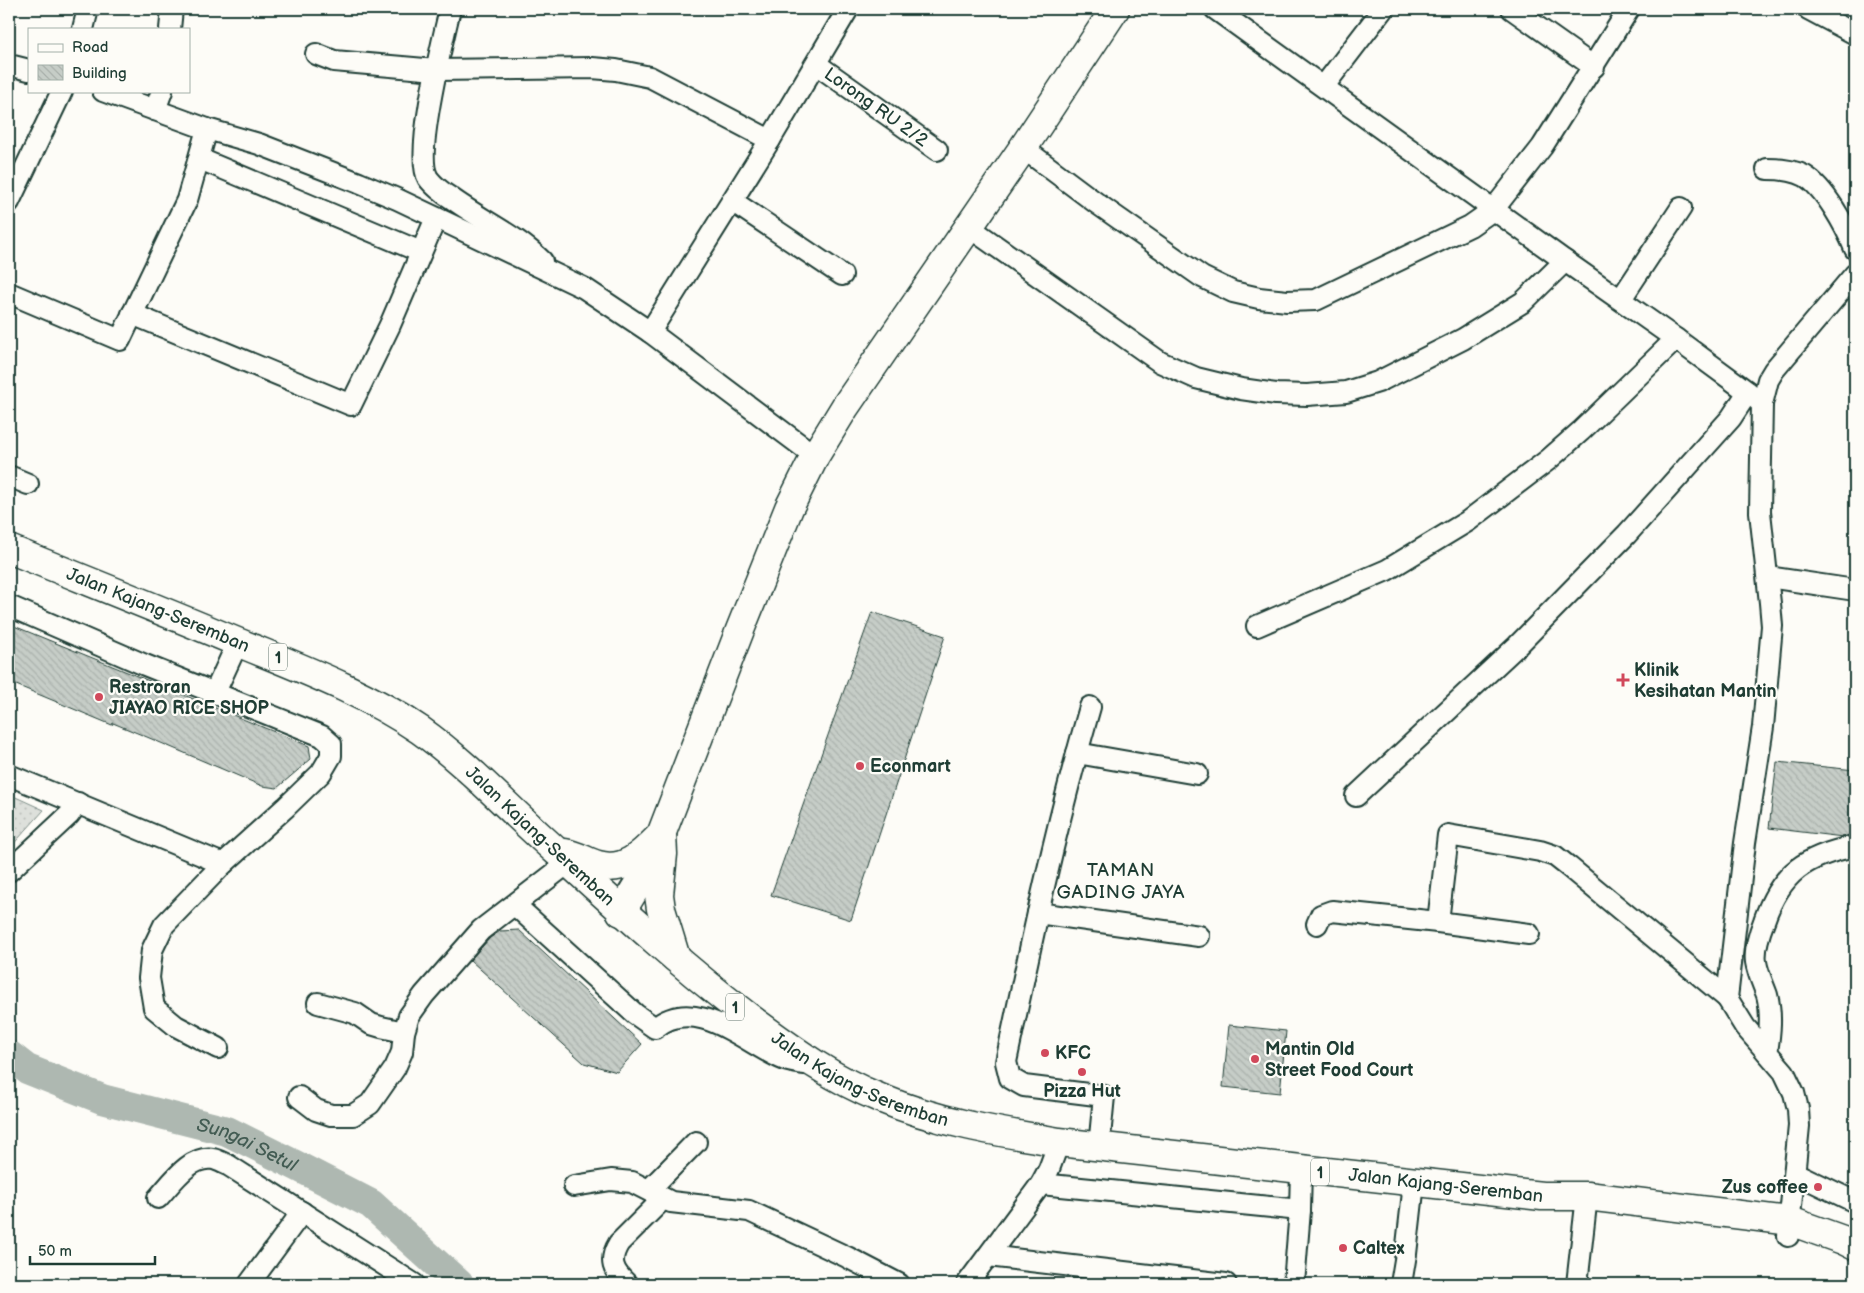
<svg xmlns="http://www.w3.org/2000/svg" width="1864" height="1293" font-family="'Balsamiq Sans',sans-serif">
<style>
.grass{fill:url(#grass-dots);stroke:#7e8e88}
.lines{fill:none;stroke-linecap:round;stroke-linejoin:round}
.river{stroke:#aeb8b1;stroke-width:30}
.building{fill:url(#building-back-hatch);stroke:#1f3d34}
.street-casing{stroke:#1f3d34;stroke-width:24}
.secondary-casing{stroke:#1f3d34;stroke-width:31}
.primary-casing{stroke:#1f3d34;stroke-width:31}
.street{stroke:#fdfcf7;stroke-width:20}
.secondary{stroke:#fdfcf7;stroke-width:28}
.primary{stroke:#fdfcf7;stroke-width:28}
.poi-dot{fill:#d1495b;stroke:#fdfcf7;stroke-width:2}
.labels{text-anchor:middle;stroke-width:4.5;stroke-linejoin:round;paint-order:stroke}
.shield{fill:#fdfcf7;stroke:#62766e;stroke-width:1}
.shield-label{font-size:16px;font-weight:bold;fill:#1f3d34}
.street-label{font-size:18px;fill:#1f3d34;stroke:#fdfcf7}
.poi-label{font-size:18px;font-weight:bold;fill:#1f3d34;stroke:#fdfcf7;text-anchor:start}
.neighbourhood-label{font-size:19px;letter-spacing:1px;fill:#1f3d34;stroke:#fdfcf7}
.water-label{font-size:19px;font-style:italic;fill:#435c53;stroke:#fdfcf7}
</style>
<defs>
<pattern id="grass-dots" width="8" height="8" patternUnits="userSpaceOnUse" patternTransform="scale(1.25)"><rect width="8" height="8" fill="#dde0db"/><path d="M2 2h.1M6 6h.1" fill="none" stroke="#bdc1bd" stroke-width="1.8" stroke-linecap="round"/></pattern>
<pattern id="building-back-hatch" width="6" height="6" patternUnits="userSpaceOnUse" patternTransform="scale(1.25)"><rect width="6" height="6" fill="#c6cdc7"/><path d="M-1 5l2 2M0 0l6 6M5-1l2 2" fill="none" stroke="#aab1ac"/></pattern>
</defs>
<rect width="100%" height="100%" fill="#fdfcf7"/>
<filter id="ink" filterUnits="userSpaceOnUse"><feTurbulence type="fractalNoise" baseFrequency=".02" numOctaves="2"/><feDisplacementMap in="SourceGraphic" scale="10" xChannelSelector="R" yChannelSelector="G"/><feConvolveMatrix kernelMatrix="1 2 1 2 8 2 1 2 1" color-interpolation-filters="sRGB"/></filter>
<g filter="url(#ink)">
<!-- grass -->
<path class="grass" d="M9,794L44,810L9,849Z"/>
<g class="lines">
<!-- river -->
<path class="river" id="s1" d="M9,1055L27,1069L102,1099L227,1131L297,1166L371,1204L459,1284"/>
</g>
<!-- building -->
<g class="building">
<path d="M872,612L945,636L851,920L771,895Z"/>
<path d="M9,624L309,746L311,759L277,788L262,786L147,737L113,723L112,725L9,682Z"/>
<path d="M1777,762L1855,770V814L1853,834L1843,837L1769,828Z"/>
<path d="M519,930L642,1044L617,1072L584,1063L470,960L490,938L500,931Z"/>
<path d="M1229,1025L1286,1031L1280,1093L1223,1087Z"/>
</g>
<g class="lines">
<!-- street casing -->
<g class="street-casing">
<g id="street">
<path d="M450,9C443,39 414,155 428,178C433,185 444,194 451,198C481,220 516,235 542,261"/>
<path d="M1215,9L1565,261L1676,339L1748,392L1762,404"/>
<path d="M1512,9L1594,67"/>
<path d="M1808,9L1855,34"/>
<path d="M83,29L88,9"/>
<path d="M170,29L172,9"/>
<path d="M316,54L334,61L436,70L592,68L616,70L650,77L770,140"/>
<path id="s2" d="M816,64L937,150"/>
<path d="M9,65L29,70"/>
<path d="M1324,86L1383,9"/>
<path d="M103,91L207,129L259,144L359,183L397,199L584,288L650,332L815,456"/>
<path d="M155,110L162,91"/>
<path d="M1023,148L1095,202L1202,277L1233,292L1259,298L1287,301L1316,300L1470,226L1493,210L1542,147L1629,9"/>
<path d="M200,159L421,252"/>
<path d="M1767,169C1780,169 1793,170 1805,176C1825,188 1846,227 1855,249"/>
<path d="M732,201L842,275"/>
<path d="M9,202L62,91"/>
<path d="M969,227L1160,362L1196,378L1241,389L1276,394L1307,395L1346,392L1378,382L1463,339L1523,302L1565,261"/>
<path d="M9,293L120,340L187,200L207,129"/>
<path d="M1621,299L1681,208"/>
<path d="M132,314L351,405L390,325L436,218"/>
<path d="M650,332L770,140L848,9"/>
<path d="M9,476L28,484"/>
<path d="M1768,577L1855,590"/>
<path d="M9,606L145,665L322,736L331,744V756L321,773L286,807L223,864L164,925L152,950L149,978L154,1008L176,1026L218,1048"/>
<path d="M1257,626L1387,570L1468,521L1548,460L1581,431L1676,339"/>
<path d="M215,692L238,642"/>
<path d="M1090,707C1056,824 1031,943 1006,1062L1010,1078L1024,1086L1104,1096L1099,1147"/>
<path d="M1077,753L1197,774"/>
<path d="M9,775L223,864"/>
<path d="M1356,796L1517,646L1627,534L1731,418L1748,392"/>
<path d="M9,871L69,815L78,803"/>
<path d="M515,905L635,1014L655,1028C697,993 748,1046 785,1060C791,1062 798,1063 804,1064"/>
<path d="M1038,913L1199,936"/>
<path d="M1317,924L1321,915L1332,911L1438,922"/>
<path d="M1529,934L1438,922L1448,835L1540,851L1555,856L1569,867L1727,998"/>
<path d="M318,1003L355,1013L371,1024L381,1027L404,1032"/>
<path d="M1767,1052C1770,1033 1772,1014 1767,995C1763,984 1758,974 1756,962C1754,949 1759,934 1764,921C1781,872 1806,856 1855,846"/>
<path d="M299,1097L316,1110L331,1115H353L370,1104L395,1068L402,1052L404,1032L409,1016L424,995L481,930L568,863"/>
<path d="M1795,1173L1855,1202"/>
<path d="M1041,1184L1300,1210L1294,1284"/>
<path d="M574,1186L611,1180L632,1182L671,1202L749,1211L847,1257L899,1284"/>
<path d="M649,1190L696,1142"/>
<path d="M158,1198C171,1184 190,1155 213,1159C218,1160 223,1163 228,1165L414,1284"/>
<path d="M1300,1210L1301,1170"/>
<path d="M1788,1236L1799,1126L1798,1109L1794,1093L1784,1072L1745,1027L1727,998L1745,843L1763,727L1769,659L1772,626L1770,603L1760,512L1762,404L1768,380L1774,370L1855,274"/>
<path d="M988,1256L1226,1284"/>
<path d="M249,1284L302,1212"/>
<path d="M627,1284C613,1271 608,1261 619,1243L663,1199"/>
<path d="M967,1284L1041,1184L1049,1169L1059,1142"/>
<path d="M1401,1284L1406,1254L1414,1183"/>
<path d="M1577,1284L1587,1196"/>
</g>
</g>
<!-- secondary casing -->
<g class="secondary-casing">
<path id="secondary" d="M621,912L649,866L740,630L789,508L815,456L845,407L1023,148L1115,9"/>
</g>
<!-- primary casing -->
<g class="primary-casing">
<g id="primary">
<path id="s3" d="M9,549C85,580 161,610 237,642C300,668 363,691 420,730C465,762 503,803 544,840C614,904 683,968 759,1025C797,1053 835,1080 880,1098C937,1122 998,1132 1059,1142L1542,1196H1587L1790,1221L1843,1240L1855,1246"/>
<path d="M662,834L663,854L659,895L661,909L676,958"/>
<path d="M565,853C577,855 587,862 598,865C626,873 644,852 662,834"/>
</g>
</g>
<!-- street -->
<use href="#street" class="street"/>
<!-- secondary -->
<use href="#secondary" class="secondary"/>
<!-- primary -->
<use href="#primary" class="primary"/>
</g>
</g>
<!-- markers -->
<g class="poi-dot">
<path d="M1620.5 672.5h5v5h5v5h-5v5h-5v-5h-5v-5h5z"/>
<circle cx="99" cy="697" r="5"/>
<circle cx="860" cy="766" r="5"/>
<circle cx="1045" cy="1053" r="5"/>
<circle cx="1255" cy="1059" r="5"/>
<circle cx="1082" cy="1072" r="5"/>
<circle cx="1818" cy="1187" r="5"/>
<circle cx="1343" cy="1248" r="5"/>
</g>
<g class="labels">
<!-- shield labels -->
<g class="shield">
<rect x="269" y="643.5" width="18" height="27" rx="4"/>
<rect x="726" y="993.5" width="18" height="27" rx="4"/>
<rect x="1311" y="1158.5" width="18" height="27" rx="4"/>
</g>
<g class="shield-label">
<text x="278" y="663">1</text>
<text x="735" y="1013">1</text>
<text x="1320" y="1178">1</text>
</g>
<!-- street labels -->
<g class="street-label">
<text dy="6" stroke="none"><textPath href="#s2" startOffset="74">Lorong RU 2/2</textPath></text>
<text dy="6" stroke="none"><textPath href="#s3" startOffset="161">Jalan Kajang-Seremban</textPath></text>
<text dy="6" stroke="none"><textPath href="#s3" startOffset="610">Jalan Kajang-Seremban</textPath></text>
<text dy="6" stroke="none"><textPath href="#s3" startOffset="1015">Jalan Kajang-Seremban</textPath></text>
<text dy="6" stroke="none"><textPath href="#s3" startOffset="1615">Jalan Kajang-Seremban</textPath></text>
</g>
<!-- poi labels -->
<g class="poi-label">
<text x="1634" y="676">Klinik<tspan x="1634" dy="21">Kesihatan Mantin</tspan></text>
<text x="109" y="693">Restroran<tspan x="109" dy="21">JIAYAO RICE SHOP</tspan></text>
<text x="870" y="772">Econmart</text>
<text x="1265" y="1055">Mantin Old<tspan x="1265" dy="21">Street Food Court</tspan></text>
<text x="1055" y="1059">KFC</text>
<text x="1082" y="1097" text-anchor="middle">Pizza Hut</text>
<text x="1808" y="1193" text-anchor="end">Zus coffee</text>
<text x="1353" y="1254">Caltex</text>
</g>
<!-- neighbourhood labels -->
<g class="neighbourhood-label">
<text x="1121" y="876">TAMAN<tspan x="1121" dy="22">GADING JAYA</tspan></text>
</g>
<!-- water labels -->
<g class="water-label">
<text dy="7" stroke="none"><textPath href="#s1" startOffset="256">Sungai Setul</textPath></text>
</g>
</g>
<!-- margin -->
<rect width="1864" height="1293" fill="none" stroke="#fdfcf7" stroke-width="30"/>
<rect x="15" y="15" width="1834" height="1263" fill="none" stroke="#1f3d34" stroke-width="2" filter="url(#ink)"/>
<!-- legend -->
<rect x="28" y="28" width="162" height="65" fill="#fdfcf7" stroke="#a4b0a9"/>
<rect x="38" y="44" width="25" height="8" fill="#fdfcf7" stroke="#a4b0a9"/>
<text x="72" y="52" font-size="15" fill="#1f3d34">Road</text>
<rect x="38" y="65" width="25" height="15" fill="url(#building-back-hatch)" stroke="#a4b0a9"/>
<text x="72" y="78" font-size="15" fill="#1f3d34">Building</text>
<!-- scale -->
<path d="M30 1256v8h125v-8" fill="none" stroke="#1f3d34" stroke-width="2.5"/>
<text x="38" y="1256" font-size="15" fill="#1f3d34" stroke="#fdfcf7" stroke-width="4" paint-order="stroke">50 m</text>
</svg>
